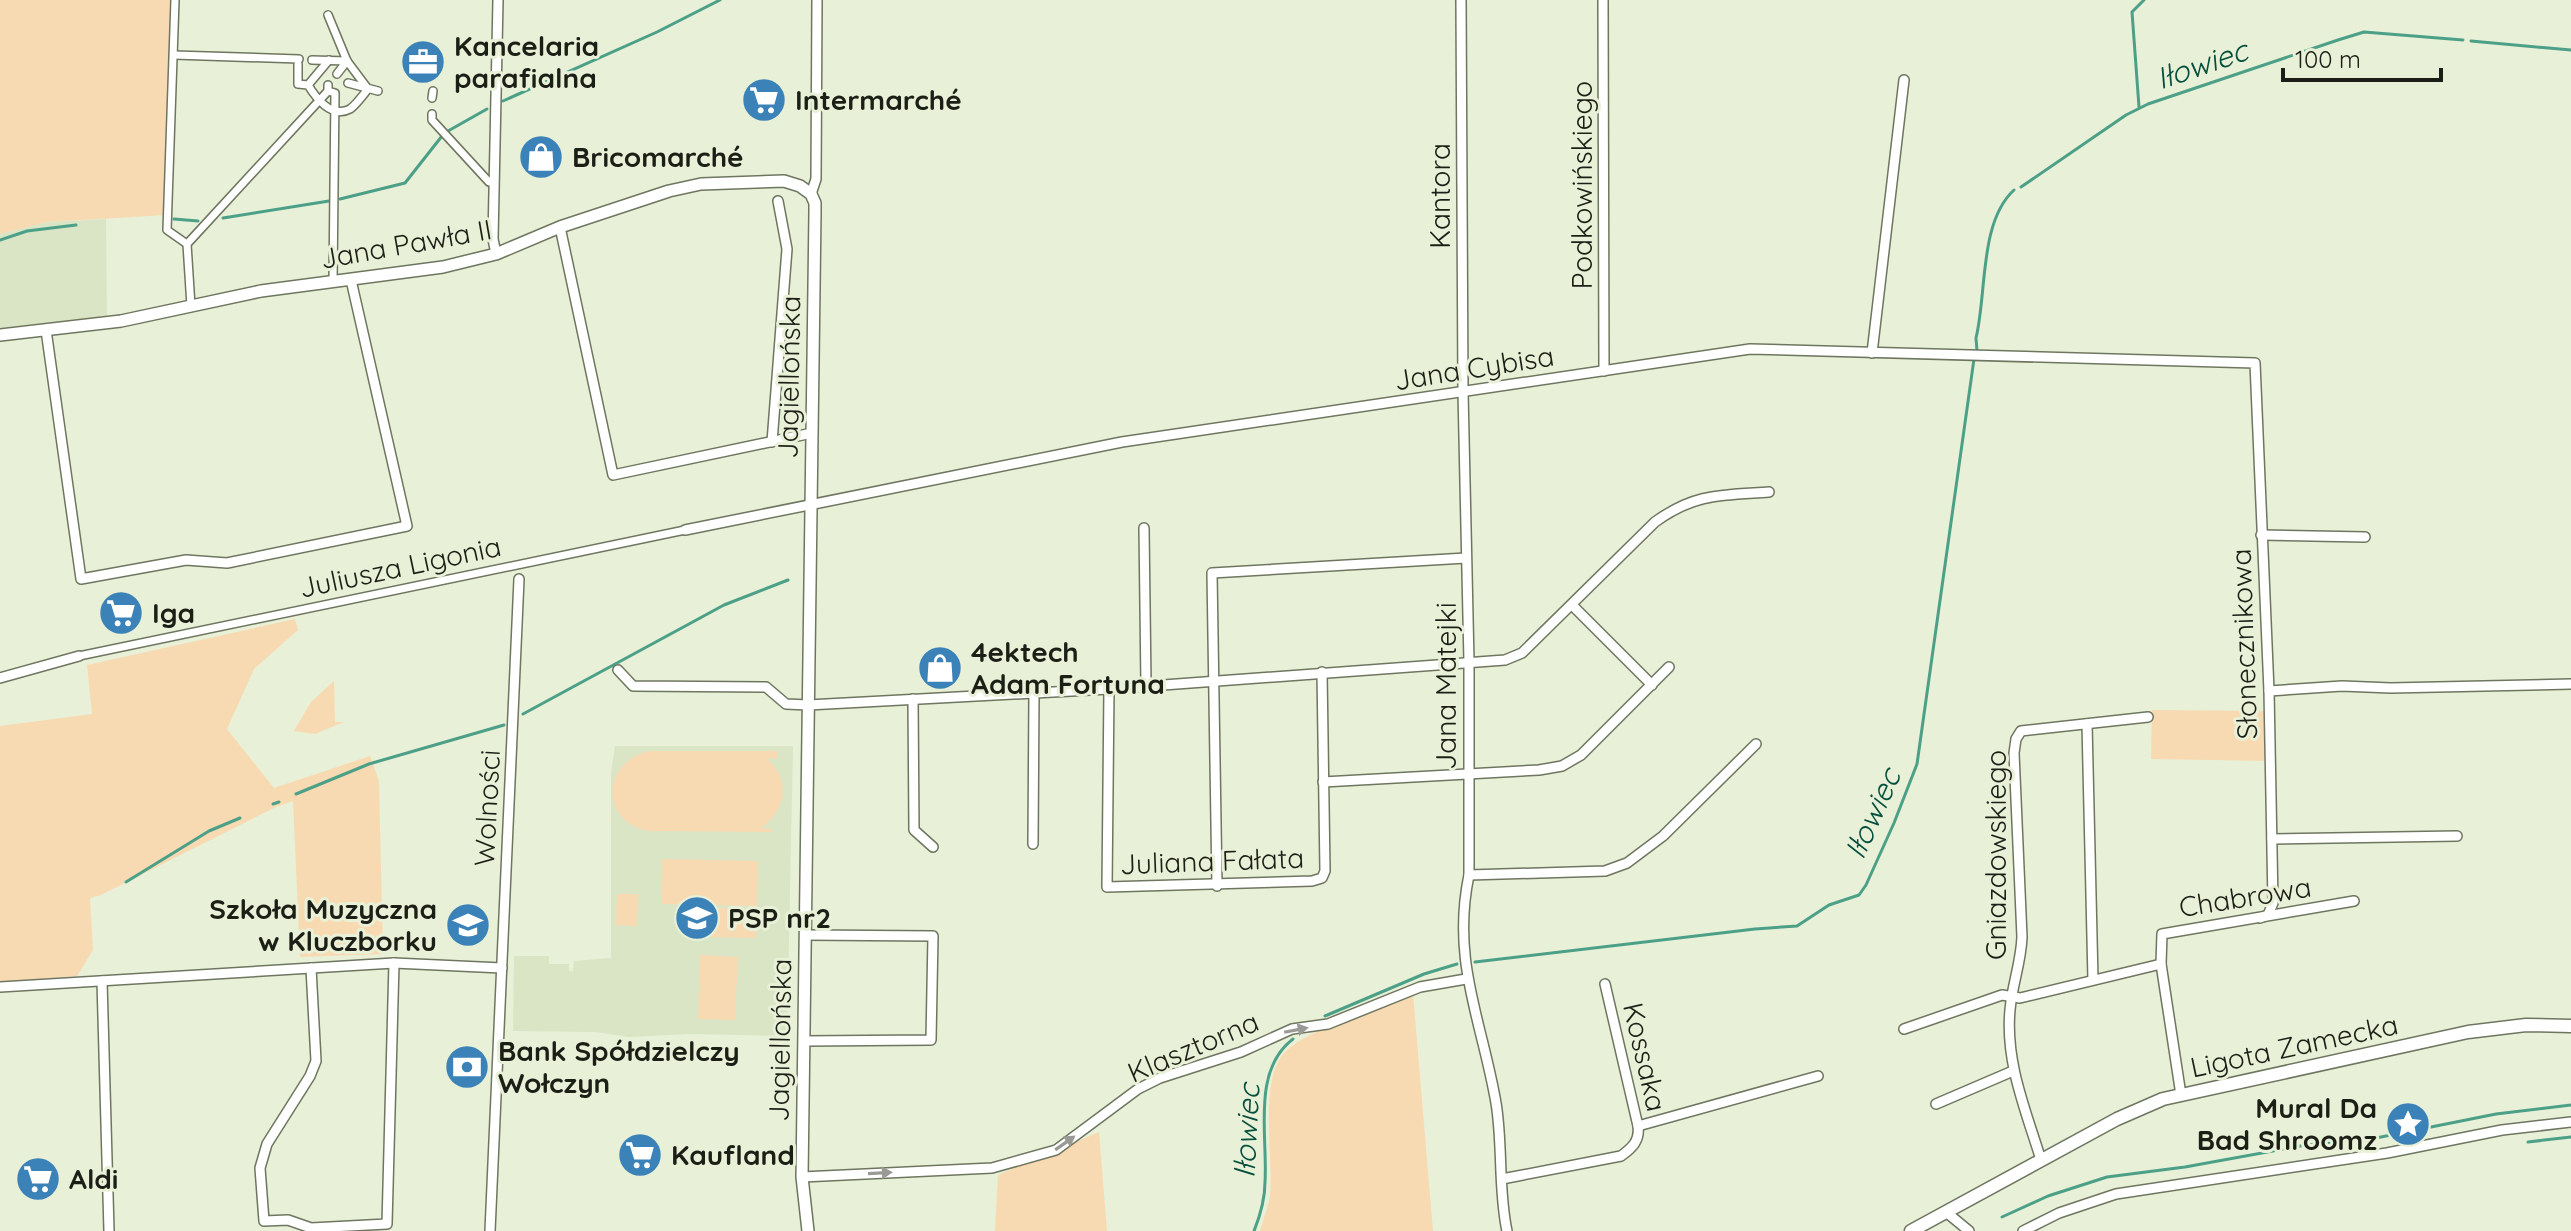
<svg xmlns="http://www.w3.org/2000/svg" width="2571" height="1231" font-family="Quicksand,sans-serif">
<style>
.built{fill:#d9e5c4}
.green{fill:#f8dab2}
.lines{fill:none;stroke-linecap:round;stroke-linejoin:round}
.stream{stroke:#4ca087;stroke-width:3}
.pedestrian-casing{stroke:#6e7660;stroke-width:10}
.minor-casing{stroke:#6e7660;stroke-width:12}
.tertiary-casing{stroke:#6e7660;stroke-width:14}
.secondary-casing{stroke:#6e7660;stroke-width:15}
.pedestrian{stroke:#fff;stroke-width:7}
.minor{stroke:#fff;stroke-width:9}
.tertiary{stroke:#fff;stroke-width:11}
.secondary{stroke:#fff;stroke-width:12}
.oneway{fill:#999a96}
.labels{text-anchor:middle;stroke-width:6;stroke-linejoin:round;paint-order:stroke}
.poi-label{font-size:28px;font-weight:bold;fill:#1c1f16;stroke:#e8f0d7;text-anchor:start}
.street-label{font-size:28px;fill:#1c1f16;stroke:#e8f0d7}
.water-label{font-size:30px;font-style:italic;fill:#044f3d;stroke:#e8f0d7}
</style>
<rect width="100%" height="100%" fill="#e8f0d7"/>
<!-- built -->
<g class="built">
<path d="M106,219L107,317L0,331V234L48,222Z"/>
<path d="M615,746H793L787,1036L689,1034L628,1037L596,1032L513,1031L514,956H549V964H569V971H573L574,961L611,958V773Z"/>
</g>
<!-- green -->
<g class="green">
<path d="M0,0H170L165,215L48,222L0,234Z"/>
<path d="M295,619L298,630L254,669L227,729L274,788L370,756L379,781L383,954L300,957L293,801L276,807L101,895L90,898L93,950L77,976L0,982V726L92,714L87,665Z"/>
<path d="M334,681L335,722H344L315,734L294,731L311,702Z"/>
<path d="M2152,710L2266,711L2268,761L2151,759Z"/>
<path d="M650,751H777V758L767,759C791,779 786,811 761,828L772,829V832L649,831C599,822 601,761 650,751Z"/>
<path d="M662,859L758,861L757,906L661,904Z"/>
<path d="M617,894H638L637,926L616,925Z"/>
<path d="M708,908L757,909L756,938L708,937Z"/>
<path d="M700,955L738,957L735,1020L698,1019Z"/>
<path d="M1413,993L1433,1231H1260C1263,1220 1268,1207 1270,1196C1274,1159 1258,1079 1285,1052C1308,1029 1380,1006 1413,993Z"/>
<path d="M1099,1132L1107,1231H995L998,1175Z"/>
</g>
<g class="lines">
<!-- stream -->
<g class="stream">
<path d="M2471,41L2571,50"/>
<path d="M503,101L657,32L720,0"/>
<path d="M2139,107L2132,12L2144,0"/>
<path d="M448,131L487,109"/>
<path d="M2021,187L2126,115L2148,104L2338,40L2364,32L2463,40"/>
<path d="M340,199L405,183L442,136"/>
<path d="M223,218L329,201"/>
<path d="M174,219L198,221"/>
<path d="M0,240L27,231L76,225"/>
<path d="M1977,351L1976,338C1987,293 1979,222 2014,190"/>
<path d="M523,714L724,605L788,580"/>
<path d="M296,794L369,764L504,725"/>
<path d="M273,804L279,802"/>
<path d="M126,882L209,831L240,818"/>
<path d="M1475,962L1755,929L1797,926L1829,905L1859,895L1866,885L1894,823L1917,764L1974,359"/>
<path d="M1325,1016L1424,974L1457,964"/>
<path d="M2528,1142L2571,1137"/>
<path d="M2002,1217L2048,1196L2107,1177L2185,1167L2306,1145L2371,1139L2496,1114L2571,1105"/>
<path d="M1254,1231C1260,1216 1265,1198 1265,1182C1268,1136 1251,1071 1293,1039"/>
</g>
<!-- pedestrian casing -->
<g class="pedestrian-casing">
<g id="pedestrian">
<path d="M175,0L167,230L187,244"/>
<path d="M174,55L299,59"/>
<path d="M312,60L347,61"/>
<path d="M298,64V84L308,85C316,98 331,119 350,109C356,105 363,95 368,89L347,61L328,15"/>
<path d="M337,74L347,61"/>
<path d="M348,83L378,91"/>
<path d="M308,85L329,60"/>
<path d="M328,85V91L335,93L333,282"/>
<path d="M432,98L433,91"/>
<path d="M432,114V120L489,182H494"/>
<path d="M191,306L187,244L328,91"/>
<path d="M79,656L685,530"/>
</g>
</g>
<!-- minor casing -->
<g class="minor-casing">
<g id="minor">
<path d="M1461,0L1463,392L1469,662V875C1451,961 1482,1021 1496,1103C1503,1145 1498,1189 1507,1231"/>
<path d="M1603,0L1604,371"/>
<path d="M811,194L816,179L817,0"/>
<path d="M560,227L613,475L812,433"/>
<path d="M496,254L493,239L498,0"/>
<path d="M46,330L81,579L186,560L227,563L407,526L351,280"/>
<path d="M1872,353L1904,80"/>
<path d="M772,442L787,249L778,201"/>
<path d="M1144,528L1146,685"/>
<path d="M685,530L1122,442L1750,349L2255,363L2269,691L2273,903L2268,915L2260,918"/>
<path d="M2261,535L2365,537"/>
<path d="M1572,605L1652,685"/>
<path d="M618,670L633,686L766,687L786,704L808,705L1109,689L1505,660L1522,653L1655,522C1695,493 1722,495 1769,492"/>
<path d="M0,678L79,656"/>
<path d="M1109,689L1107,887L1312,881L1322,878L1325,871L1322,672"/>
<path d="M2269,691L2342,686L2391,688L2571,684"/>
<path d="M913,699L914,830L933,847"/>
<path d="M2087,724L2093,980"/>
<path d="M1323,782L1539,770L1562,766L1581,755L1669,667"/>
<path d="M2272,839L2457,836"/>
<path d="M1033,844L1034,692"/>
<path d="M1469,875L1605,871L1627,863L1663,836L1756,744"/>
<path d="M1217,886L1212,573L1466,558"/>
<path d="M311,968L316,1061L310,1076L267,1144L260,1168L264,1221L288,1220L311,1228L387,1224L394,963"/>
<path d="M102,981L109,1231"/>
<path d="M0,987L394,963L502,968"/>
<path d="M1904,1029L2002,995L2020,998L2161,964"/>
<path d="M804,1041L931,1040L933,936L805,935"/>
<path d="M2181,1095L2161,964L2162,934L2354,901"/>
<path d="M1936,1104L2013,1071"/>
<path d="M1638,1126L1818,1076"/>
<path d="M2041,1160C2026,1111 2005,1062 2010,1010C2012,985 2021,963 2022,937L2014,753L2016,739L2021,731L2148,717"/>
<path d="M802,1177L992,1168L1056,1150L1138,1089L1160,1078L1241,1052L1292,1029L1328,1024L1420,987L1466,979"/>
<path d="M1502,1179L1621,1156C1632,1148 1640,1141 1638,1126L1605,984"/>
<path d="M1946,1212L1969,1231"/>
<path d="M490,1231L519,579"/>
<path d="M2023,1231L2059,1213L2116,1194L2387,1153L2502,1130L2571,1122"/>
</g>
</g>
<!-- tertiary casing -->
<g class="tertiary-casing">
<path id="tertiary" d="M0,335L121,321L261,291L443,267L496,254L560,227L669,191L701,184L784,181L800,186L811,194L815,203V212L802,1177L808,1231"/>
</g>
<!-- secondary casing -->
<g class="secondary-casing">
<path id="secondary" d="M1911,1231L2117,1119L2163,1099L2468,1032L2526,1025L2571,1026"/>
</g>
<!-- pedestrian -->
<use href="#pedestrian" class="pedestrian"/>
<!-- minor -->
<use href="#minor" class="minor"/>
<!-- tertiary -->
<use href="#tertiary" class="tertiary"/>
<!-- secondary -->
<use href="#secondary" class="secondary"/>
</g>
<!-- one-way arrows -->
<defs><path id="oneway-solid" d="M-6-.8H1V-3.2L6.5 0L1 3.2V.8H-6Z" transform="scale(2)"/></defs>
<g class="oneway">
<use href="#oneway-solid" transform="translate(1296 1030) rotate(-11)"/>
<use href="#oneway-solid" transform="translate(1065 1143) rotate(-35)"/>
<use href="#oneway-solid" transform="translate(880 1173) rotate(-3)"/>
</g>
<!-- icons -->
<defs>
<g id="office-disc" transform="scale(2.3)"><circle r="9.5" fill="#3a82b7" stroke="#e8f0d7"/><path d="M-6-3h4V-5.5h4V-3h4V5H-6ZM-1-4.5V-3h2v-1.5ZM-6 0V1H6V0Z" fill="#fff"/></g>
<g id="supermarket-disc" transform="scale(2.3)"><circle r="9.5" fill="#3a82b7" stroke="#e8f0d7"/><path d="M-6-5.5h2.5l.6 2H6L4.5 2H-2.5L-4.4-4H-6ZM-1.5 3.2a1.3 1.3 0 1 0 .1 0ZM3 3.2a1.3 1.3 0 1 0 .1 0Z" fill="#fff"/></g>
<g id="shop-disc" transform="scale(2.3)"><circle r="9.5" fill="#3a82b7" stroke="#e8f0d7"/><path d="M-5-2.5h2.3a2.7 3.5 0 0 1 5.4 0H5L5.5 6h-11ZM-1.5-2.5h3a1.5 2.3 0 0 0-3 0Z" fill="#fff"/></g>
<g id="school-disc" transform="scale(2.3)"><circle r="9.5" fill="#3a82b7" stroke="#e8f0d7"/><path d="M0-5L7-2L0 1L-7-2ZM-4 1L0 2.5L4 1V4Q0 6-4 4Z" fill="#fff"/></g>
<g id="bank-disc" transform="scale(2.3)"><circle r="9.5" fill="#3a82b7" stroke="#e8f0d7"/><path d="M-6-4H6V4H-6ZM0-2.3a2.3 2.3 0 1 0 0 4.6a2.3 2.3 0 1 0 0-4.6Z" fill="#fff"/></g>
<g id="sight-disc" transform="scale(2.3)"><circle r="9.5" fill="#3a82b7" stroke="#e8f0d7"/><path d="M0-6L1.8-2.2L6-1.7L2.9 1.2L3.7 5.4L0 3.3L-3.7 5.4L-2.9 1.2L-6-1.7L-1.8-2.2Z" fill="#fff"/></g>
</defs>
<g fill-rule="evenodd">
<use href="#office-disc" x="423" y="62"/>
<use href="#supermarket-disc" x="764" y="100"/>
<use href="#shop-disc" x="541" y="157"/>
<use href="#supermarket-disc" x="121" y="613"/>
<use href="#shop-disc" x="940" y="668"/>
<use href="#school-disc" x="697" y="918"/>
<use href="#school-disc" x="468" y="925"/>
<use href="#bank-disc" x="467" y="1067"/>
<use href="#sight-disc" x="2408" y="1124"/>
<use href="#supermarket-disc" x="640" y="1155"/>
<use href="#supermarket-disc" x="38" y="1179"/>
</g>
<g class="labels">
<!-- poi labels -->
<g class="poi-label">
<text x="454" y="56">Kancelaria<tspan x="454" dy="32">parafialna</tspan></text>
<text x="795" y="110">Intermarché</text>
<text x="572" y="167">Bricomarché</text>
<text x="152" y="623">Iga</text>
<text x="971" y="662">4ektech<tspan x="971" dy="32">Adam Fortuna</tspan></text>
<text x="437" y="919" text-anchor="end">Szkoła Muzyczna<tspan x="437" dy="32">w Kluczborku</tspan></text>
<text x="728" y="928">PSP nr2</text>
<text x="498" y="1061">Bank Spółdzielczy<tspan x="498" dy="32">Wołczyn</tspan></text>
<text x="2377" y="1118" text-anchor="end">Mural Da<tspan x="2377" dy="32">Bad Shroomz</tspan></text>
<text x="671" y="1165">Kaufland</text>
<text x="69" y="1189">Aldi</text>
</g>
<!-- street labels -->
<g class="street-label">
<text transform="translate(1582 185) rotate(-90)" y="10">Podkowińskiego</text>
<text transform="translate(1440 196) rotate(-90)" y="10">Kantora</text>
<text transform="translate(406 244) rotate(-10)" y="10">Jana Pawła II</text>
<text transform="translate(1474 368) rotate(-9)" y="10">Jana Cybisa</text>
<text transform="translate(789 377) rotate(-89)" y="10">Jagiellońska</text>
<text transform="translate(400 567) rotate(-12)" y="10">Juliusza Ligonia</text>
<text transform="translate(2244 644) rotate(-92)" y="10">Słonecznikowa</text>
<text transform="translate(1446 686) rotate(-90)" y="10">Jana Matejki</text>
<text transform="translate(487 808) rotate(-87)" y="10">Wolności</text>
<text transform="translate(1996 855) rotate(-90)" y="10">Gniazdowskiego</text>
<text transform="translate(1212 861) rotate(-2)" y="10">Juliana Fałata</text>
<text transform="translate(2245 897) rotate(-9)" y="10">Chabrowa</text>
<text transform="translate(780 1040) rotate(-89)" y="10">Jagiellońska</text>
<text transform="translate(2294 1046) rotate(-12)" y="10">Ligota Zamecka</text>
<text transform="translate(1193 1047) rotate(-23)" y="10">Klasztorna</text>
<text transform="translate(1645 1057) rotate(77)" y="10">Kossaka</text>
</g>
<!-- water labels -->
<g class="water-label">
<text transform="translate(2202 65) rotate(-19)" y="10">Iłowiec</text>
<text transform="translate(1873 814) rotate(-66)" y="10">Iłowiec</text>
<text transform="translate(1247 1131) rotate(-87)" y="10">Iłowiec</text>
</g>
</g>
<!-- scale -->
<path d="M2283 68v12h158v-12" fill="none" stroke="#1c1f16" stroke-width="4"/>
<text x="2295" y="68" font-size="24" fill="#1c1f16" stroke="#e8f0d7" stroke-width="6" paint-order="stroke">100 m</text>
</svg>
